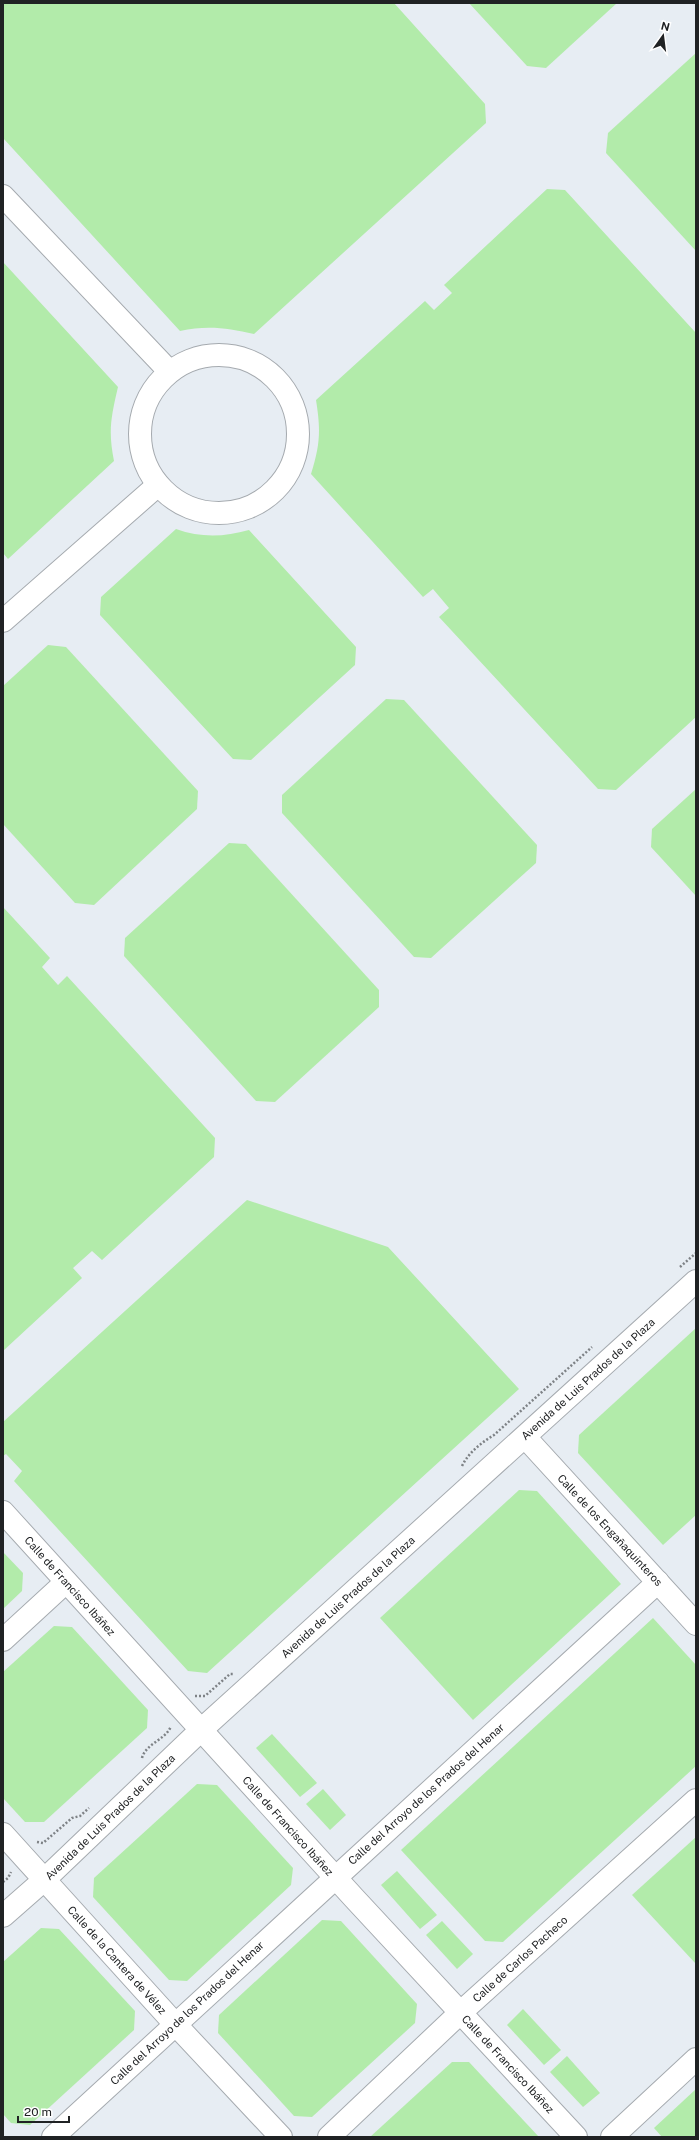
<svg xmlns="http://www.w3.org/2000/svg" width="699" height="2140" font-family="'Public Sans',sans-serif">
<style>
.green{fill:#b2ebaa}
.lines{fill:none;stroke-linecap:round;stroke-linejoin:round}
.minor-casing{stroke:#a5aaaf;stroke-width:24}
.path{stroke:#7e8286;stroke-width:2.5;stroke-dasharray:2 2;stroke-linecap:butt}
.minor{stroke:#fff;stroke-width:22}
.labels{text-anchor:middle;stroke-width:3.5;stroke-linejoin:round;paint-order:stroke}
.street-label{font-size:11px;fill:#202224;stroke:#fff}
</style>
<rect width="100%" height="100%" fill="#e7edf3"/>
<!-- green -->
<g class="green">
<path d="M3,3H394L485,104L486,123L254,334C228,328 207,325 180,331L3,138Z"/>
<path d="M469,3H617L546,68L527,66Z"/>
<path d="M696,53V251L606,153L608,133Z"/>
<path d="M547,189L565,190L696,333V717L616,790L598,789L439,617L449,608L433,589L423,597L311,474C320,445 321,431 316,400L425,301L434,310L452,293L444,285Z"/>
<path d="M3,262L118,387C111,417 108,431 114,461L8,559L3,553Z"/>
<path d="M176,529C201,538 224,537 249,530L356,647L355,665L251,760L233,759L100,615L101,597Z"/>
<path d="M48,645L66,647L198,791L197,809L94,905L75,903L3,824V686Z"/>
<path d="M386,699L404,700L537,845L536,863L431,958L414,957L282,813V795Z"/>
<path d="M696,789V896L651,847L652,829Z"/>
<path d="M229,843L246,844L379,990V1007L275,1102L256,1101L124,956L125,938Z"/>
<path d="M3,907L50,958L42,967L58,985L67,976L215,1138L214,1157L102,1260L92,1251L73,1268L82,1278L3,1351Z"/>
<path d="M247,1200L388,1247L519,1389L207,1673L188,1671L14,1481L22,1471L6,1454L3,1456V1422Z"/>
<path d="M696,1328V1515L663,1545L578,1453L579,1435Z"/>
<path d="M519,1490L537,1491L621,1584L473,1720L380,1618Z"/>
<path d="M3,1552L23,1573L22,1591L3,1609Z"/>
<path d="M653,1618L696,1665V1766L503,1942L485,1941L401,1850Z"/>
<path d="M54,1626L72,1627L148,1710L147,1728L44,1822H25L3,1798V1672Z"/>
<path d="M272,1734L317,1783L300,1797L256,1748Z"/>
<path d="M197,1784L217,1785L293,1868L291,1885L187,1981L169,1980L93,1897L94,1878Z"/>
<path d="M323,1789L346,1815L330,1830L306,1804Z"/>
<path d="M696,1837V1964L632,1895Z"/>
<path d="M397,1871L437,1915L420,1929L381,1885Z"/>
<path d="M322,1920L341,1921L417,2004L415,2023L312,2117L294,2116L218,2033L219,2015Z"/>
<path d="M442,1921L473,1954L457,1969L426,1935Z"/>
<path d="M41,1928L59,1929L135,2011L134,2030L30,2125L11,2123L3,2114V1962Z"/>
<path d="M523,2009L561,2050L544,2065L507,2025Z"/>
<path d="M567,2056L600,2093L583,2107L550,2072Z"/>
<path d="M452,2062H469L539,2137H370Z"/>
<path d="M696,2089V2137H662L654,2128Z"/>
</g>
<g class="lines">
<!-- minor casing -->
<g class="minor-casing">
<g id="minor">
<path d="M3,196L169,371"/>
<circle cx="219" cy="434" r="79"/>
<path d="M3,621L158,485"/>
<path d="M525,1437L696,1624"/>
<path d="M3,1512L354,1898L576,2137"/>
<path d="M3,1640L66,1582"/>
<path d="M3,1834L175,2024L281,2137"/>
<path d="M3,1916L44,1880L201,1730L696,1281"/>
<path d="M53,2137L658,1582"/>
<path d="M329,2137L460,2013L696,1800"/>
<path d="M612,2137L696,2059"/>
</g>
</g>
<!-- path -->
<g class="path">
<path d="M680,1267L696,1253"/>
<path d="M462,1466C469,1452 481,1443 494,1435L592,1347"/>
<path d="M195,1696H205L230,1674H234"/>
<path d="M142,1758C146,1743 166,1740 171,1726"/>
<path d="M37,1842L43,1843L72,1818L80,1816L89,1808"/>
<path d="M3,1882L8,1878L11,1872"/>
</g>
<!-- minor -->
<use href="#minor" class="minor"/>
</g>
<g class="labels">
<!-- street labels -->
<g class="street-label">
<text transform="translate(588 1379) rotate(-42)" y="4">Avenida de Luis Prados de la Plaza</text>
<text transform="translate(610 1530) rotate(47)" y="4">Calle de los Engañaquinteros</text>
<text transform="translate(70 1586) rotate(48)" y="4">Calle de Francisco Ibáñez</text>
<text transform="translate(348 1597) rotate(-42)" y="4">Avenida de Luis Prados de la Plaza</text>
<text transform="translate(426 1794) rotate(-42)" y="4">Calle del Arroyo de los Prados del Henar</text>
<text transform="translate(110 1817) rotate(-44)" y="4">Avenida de Luis Prados de la Plaza</text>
<text transform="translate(288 1826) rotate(48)" y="4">Calle de Francisco Ibáñez</text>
<text transform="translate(520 1959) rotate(-42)" y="4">Calle de Carlos Pacheco</text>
<text transform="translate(117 1960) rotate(48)" y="4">Calle de la Cantera de Vélez</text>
<text transform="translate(187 2013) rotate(-43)" y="4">Calle del Arroyo de los Prados del Henar</text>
<text transform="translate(508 2064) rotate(47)" y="4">Calle de Francisco Ibáñez</text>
</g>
</g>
<!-- border -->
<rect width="699" height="2140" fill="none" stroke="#202224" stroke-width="8"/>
<!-- north arrow -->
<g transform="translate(663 36) rotate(14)" stroke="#ffffff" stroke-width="3" paint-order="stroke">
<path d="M0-3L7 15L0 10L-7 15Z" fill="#202224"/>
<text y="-6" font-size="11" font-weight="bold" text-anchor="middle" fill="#202224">N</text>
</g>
<!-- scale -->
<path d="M18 2116v6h51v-6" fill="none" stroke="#202224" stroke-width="2"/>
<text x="24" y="2116" font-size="12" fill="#202224" stroke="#ffffff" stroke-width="3" paint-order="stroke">20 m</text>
</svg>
